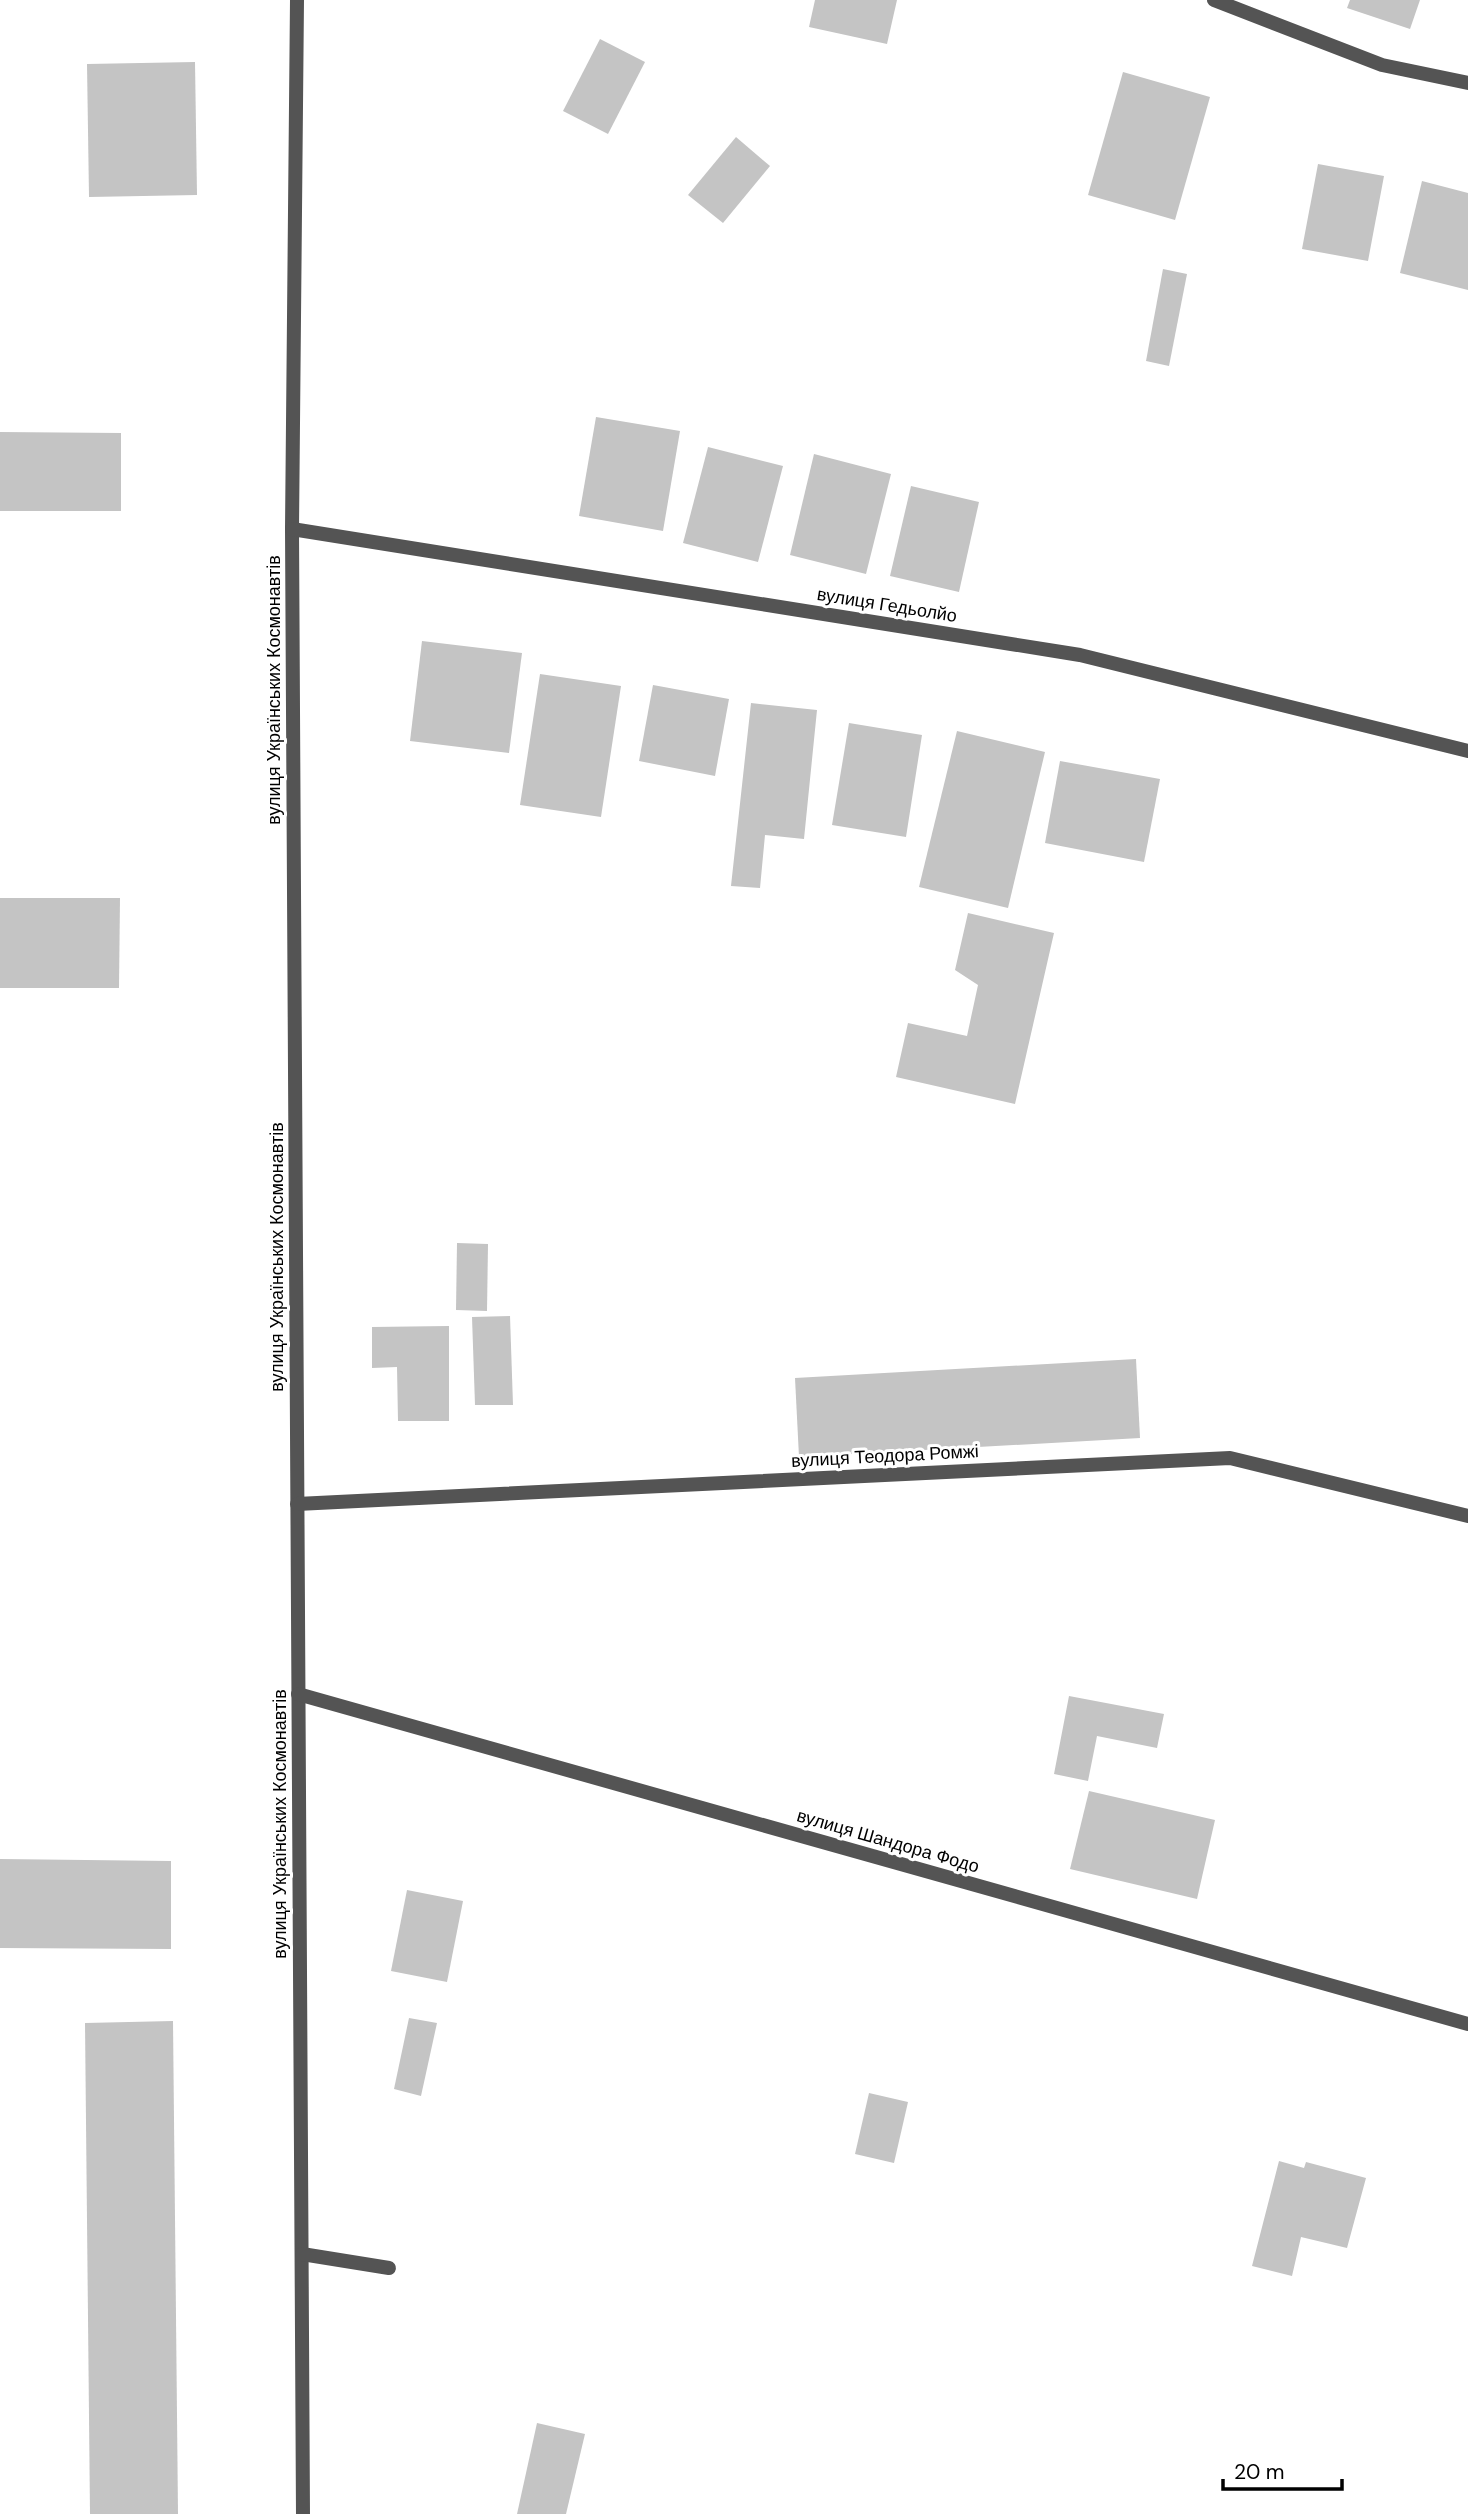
<svg xmlns="http://www.w3.org/2000/svg" width="1468" height="2514" font-family="'DM Sans',sans-serif">
<style>
.building{fill:#c4c4c4}
.lines{fill:none;stroke-linecap:round;stroke-linejoin:round}
.minor{stroke:#545454;stroke-width:14}
.labels{text-anchor:middle;stroke-width:6;stroke-linejoin:round;paint-order:stroke}
.street-label{font-size:18px;fill:#000;stroke:#fff}
</style>
<rect width="100%" height="100%" fill="#fff"/>
<!-- building -->
<g class="building">
<path d="M815,0H897L887,44L809,27Z"/>
<path d="M1350,0H1420L1410,29L1347,8Z"/>
<path d="M600,39L645,62L608,134L563,111Z"/>
<path d="M195,62L197,195L89,197L87,64Z"/>
<path d="M1123,72L1210,97L1175,220L1088,195Z"/>
<path d="M736,137L770,166L723,223L688,195Z"/>
<path d="M1318,164L1384,176L1368,261L1302,249Z"/>
<path d="M1422,181L1468,193V290L1400,273Z"/>
<path d="M1163,269L1187,274L1169,366L1146,361Z"/>
<path d="M596,417L680,431L663,531L579,516Z"/>
<path d="M0,432L121,433V511H0Z"/>
<path d="M708,447L783,466L758,562L683,543Z"/>
<path d="M814,454L891,474L866,574L790,555Z"/>
<path d="M911,486L979,502L959,592L890,576Z"/>
<path d="M422,641L522,653L509,753L410,741Z"/>
<path d="M540,674L621,686L601,817L520,805Z"/>
<path d="M653,685L729,699L715,776L639,761Z"/>
<path d="M751,703L817,710L804,839L765,835L760,888L731,886Z"/>
<path d="M849,723L922,735L906,837L832,825Z"/>
<path d="M957,731L1045,752L1008,908L919,887Z"/>
<path d="M1060,761L1160,779L1144,862L1045,843Z"/>
<path d="M0,898H120L119,988H0Z"/>
<path d="M968,913L1054,933L1015,1104L896,1077L908,1023L967,1036L978,985L955,970Z"/>
<path d="M457,1243L488,1244L487,1311L456,1310Z"/>
<path d="M510,1316L513,1405H475L472,1317Z"/>
<path d="M449,1326V1421H398L397,1367L372,1368V1327Z"/>
<path d="M1136,1359L1140,1438L799,1457L795,1378Z"/>
<path d="M1069,1696L1164,1714L1157,1748L1097,1736L1088,1781L1054,1774Z"/>
<path d="M1089,1791L1215,1820L1197,1899L1070,1869Z"/>
<path d="M0,1859L171,1861V1949L0,1948Z"/>
<path d="M407,1890L463,1901L447,1982L391,1971Z"/>
<path d="M409,2018L437,2023L421,2096L394,2089Z"/>
<path d="M173,2021L178,2514H90L85,2023Z"/>
<path d="M869,2093L908,2102L894,2163L855,2154Z"/>
<path d="M1279,2161L1304,2168L1306,2162L1366,2178L1347,2248L1301,2237L1292,2276L1252,2266Z"/>
<path d="M537,2423L585,2434L566,2514H517Z"/>
</g>
<g class="lines">
<!-- minor -->
<g class="minor">
<path d="M297,0L292,529L303,2514"/>
<path d="M1214,0L1382,65L1468,83"/>
<path d="M292,529L1080,655L1468,751"/>
<path d="M297,1504L1230,1458L1468,1516"/>
<path d="M298,1694L1468,2024"/>
<path d="M302,2254L389,2268"/>
</g>
</g>
<g class="labels">
<!-- street labels -->
<g class="street-label">
<text transform="translate(887 605) rotate(9)" y="6">вулиця Гедьолйо</text>
<text transform="translate(274 690) rotate(-90)" y="6">вулиця Українських Космонавтів</text>
<text transform="translate(277 1257) rotate(-90)" y="6">вулиця Українських Космонавтів</text>
<text transform="translate(885 1456) rotate(-3)" y="6">вулиця Теодора Ромжі</text>
<text transform="translate(280 1824) rotate(-90)" y="6">вулиця Українських Космонавтів</text>
<text transform="translate(888 1841) rotate(16)" y="6">вулиця Шандора Фодо</text>
</g>
</g>
<!-- scale -->
<path d="M1223 2479v10h119v-10" fill="none" stroke="#000000" stroke-width="3.5"/>
<text x="1234" y="2479" font-size="21" fill="#000000" stroke="#ffffff" stroke-width="5" paint-order="stroke">20 m</text>
</svg>
